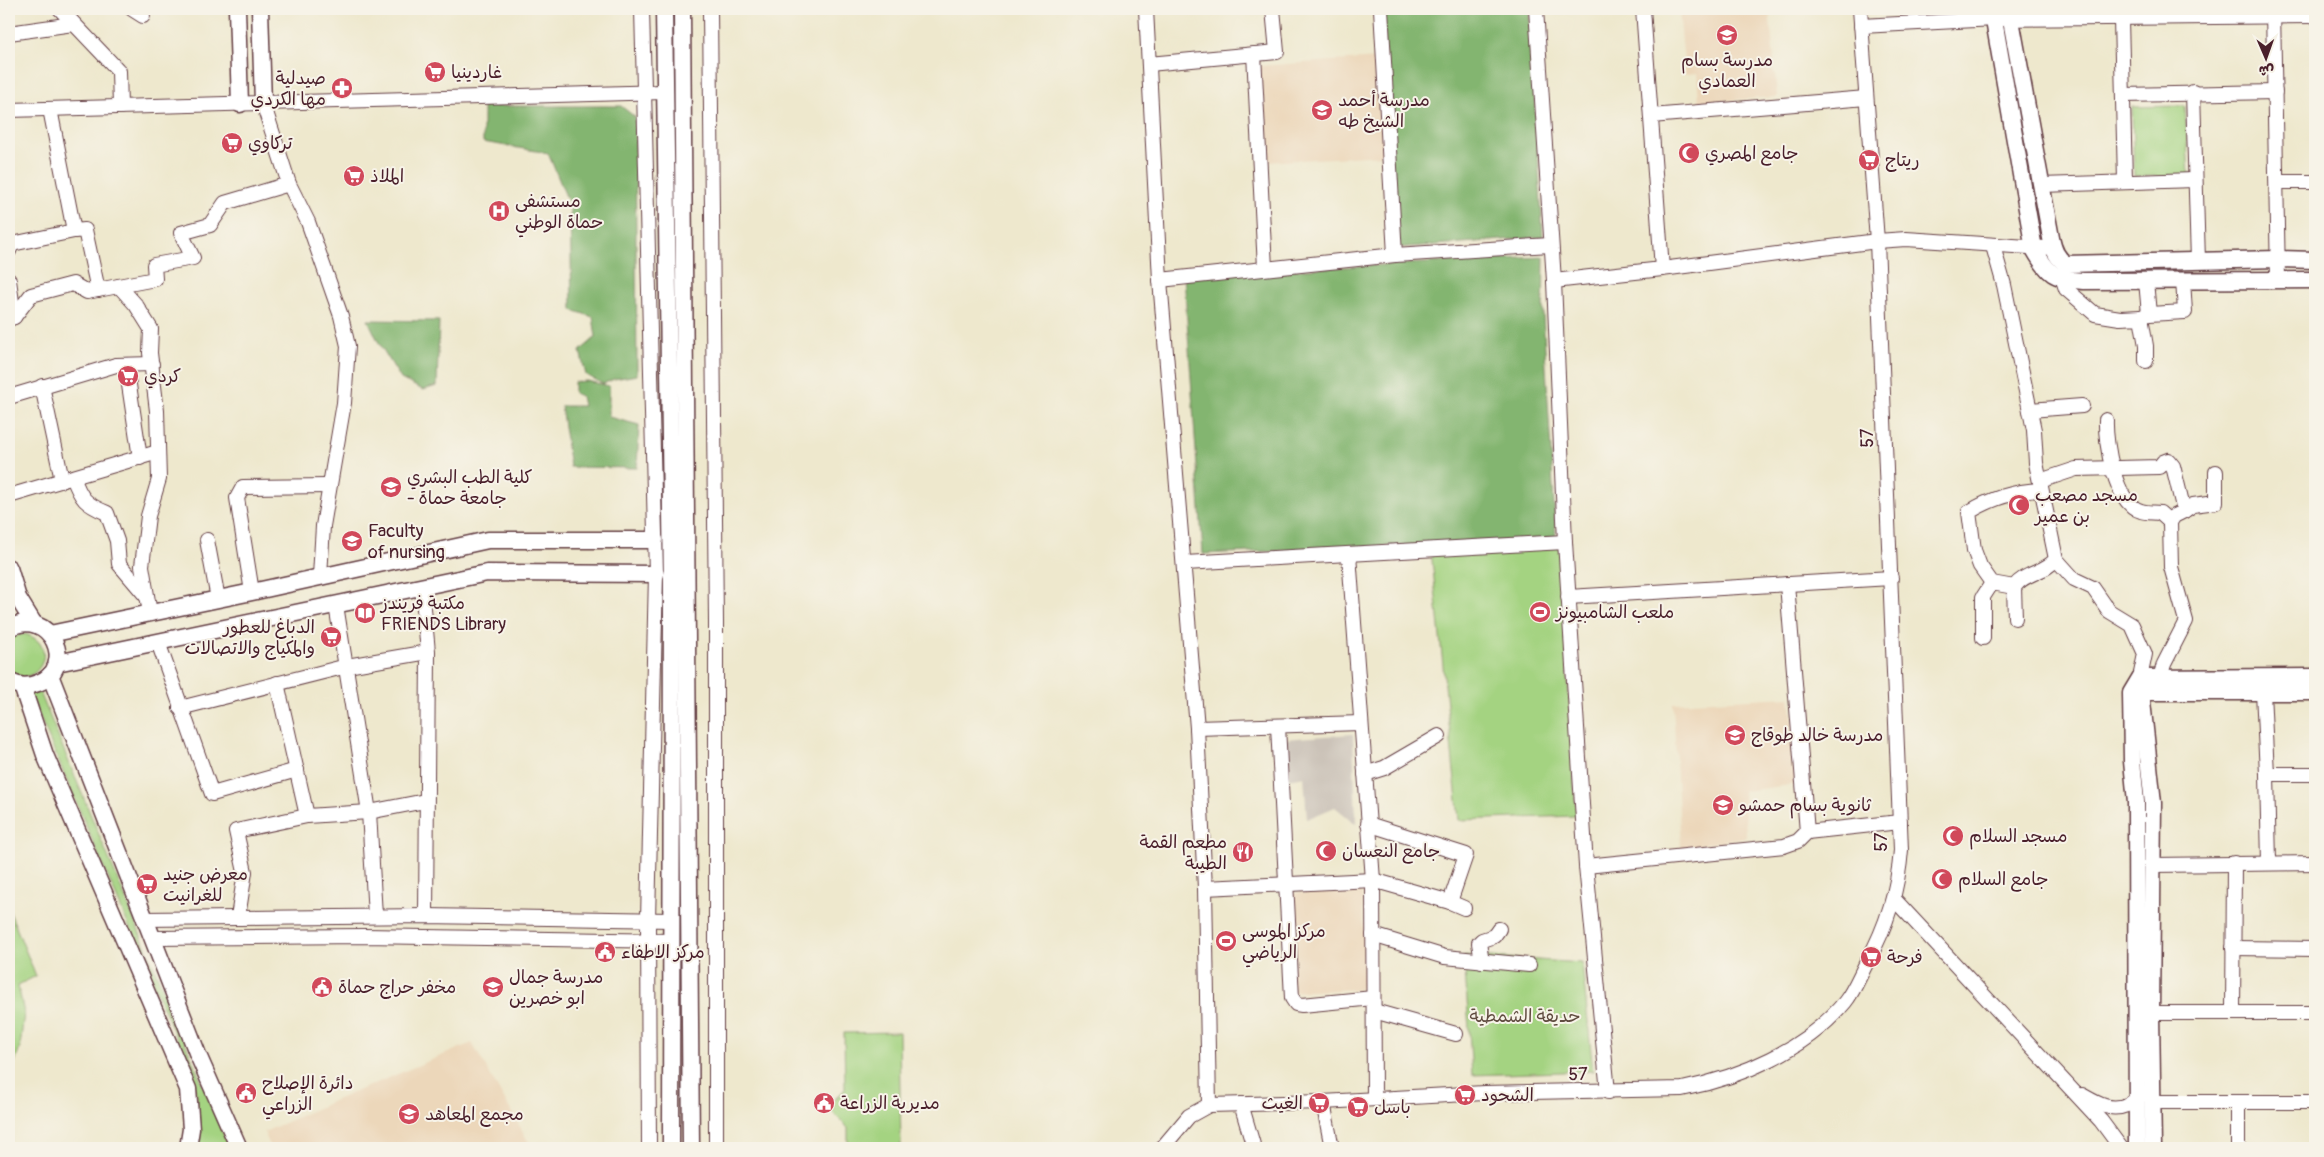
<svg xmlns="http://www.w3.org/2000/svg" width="2324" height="1157" font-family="Pangolin,'Playpen Sans Arabic',sans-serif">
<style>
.built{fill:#ecd7ba}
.industrial{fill:#cbc2b8}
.green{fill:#a4d381;stroke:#777956}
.forest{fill:#83b56f;stroke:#666a4d}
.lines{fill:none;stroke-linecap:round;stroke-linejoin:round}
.minor-casing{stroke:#633d43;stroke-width:16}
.major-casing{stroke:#633d43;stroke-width:19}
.minor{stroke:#fff;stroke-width:14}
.major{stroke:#fff;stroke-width:16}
.labels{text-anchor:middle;stroke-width:4;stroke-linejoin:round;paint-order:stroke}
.poi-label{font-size:18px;fill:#4a1f2b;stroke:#f7f3e8;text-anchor:start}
.street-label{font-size:18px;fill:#4a1f2b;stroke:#f7f3e8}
.park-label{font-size:18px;fill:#604c40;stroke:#f7f3e8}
</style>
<rect width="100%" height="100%" fill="#f7f3e8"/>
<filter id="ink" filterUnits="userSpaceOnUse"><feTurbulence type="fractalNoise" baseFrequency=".02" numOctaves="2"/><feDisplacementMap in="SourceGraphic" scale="10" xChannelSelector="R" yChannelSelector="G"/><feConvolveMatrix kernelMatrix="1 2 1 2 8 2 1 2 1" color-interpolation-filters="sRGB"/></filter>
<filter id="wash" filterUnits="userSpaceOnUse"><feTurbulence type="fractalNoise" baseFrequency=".0096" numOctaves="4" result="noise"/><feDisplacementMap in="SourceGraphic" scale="20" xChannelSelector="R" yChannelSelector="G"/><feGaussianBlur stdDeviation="1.12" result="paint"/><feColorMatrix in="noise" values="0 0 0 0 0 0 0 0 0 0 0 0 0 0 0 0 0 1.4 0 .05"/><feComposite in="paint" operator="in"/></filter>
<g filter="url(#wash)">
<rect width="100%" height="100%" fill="#eee8cd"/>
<!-- built -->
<g class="built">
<path d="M1679,9H1769L1774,61L1770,67L1775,74L1777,97L1699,102L1697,73L1685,74Z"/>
<path d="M1378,58L1384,155L1266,162L1259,66Z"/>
<path d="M1790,697L1798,784L1744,791L1746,837L1681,848L1673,703Z"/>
<path d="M1362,891L1365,989L1289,992L1290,893Z"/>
<path d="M472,1043L532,1148H271L264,1132L345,1096Z"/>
</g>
<!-- industrial -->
<path class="industrial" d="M1353,734L1356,824L1335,807L1307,819L1304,776L1285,780L1284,739Z"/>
<!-- green -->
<g class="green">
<path d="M2185,106L2189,177L2134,176L2132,107Z"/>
<path d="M1560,547L1576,816L1459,820L1431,550Z"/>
<path d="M25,634C63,645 35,693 9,671V640L18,635Z"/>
<path d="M39,690L229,1148H195L197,1097L187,1063L30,694Z"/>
<path d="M9,910L36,976L18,985L24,1013L20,1048L9,1078Z"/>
<path d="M1464,955L1582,963L1593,1071L1472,1075Z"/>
<path d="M899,1032L901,1148H848V1128L832,1112L831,1103L845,1089L844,1033Z"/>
</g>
<!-- forest -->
<g class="forest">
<path d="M1383,9H1529L1543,237L1394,248Z"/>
<path d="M483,106H621L635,117L637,375L614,379L603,384L586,375L580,351L596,337L593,317L572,310L570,206L548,153L483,142Z"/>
<path d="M1544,257L1543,315L1556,539L1203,554L1184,275Z"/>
<path d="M368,320L439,321L437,386L423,390L401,379L379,343Z"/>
<path d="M587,381L609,386V417L639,425L637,468L570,467L561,406H583L581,396L574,393V382Z"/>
</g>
</g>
<g filter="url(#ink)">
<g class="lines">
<!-- minor casing -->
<g class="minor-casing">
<g id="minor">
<path d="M60,9L119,71L120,107"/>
<path d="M132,9L143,16"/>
<path d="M642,9L656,574L648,920L649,1148"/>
<path d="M710,9L716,622V1148"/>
<path d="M1146,9L1160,280L1197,728L1205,888L1209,1105"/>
<path d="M1381,9L1395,255"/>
<path d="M1536,9L1554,281L1565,542L1586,866L1608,1092"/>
<path d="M1643,9L1662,269"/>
<path d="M2273,9L2278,280"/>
<path d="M2121,19L2125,181"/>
<path d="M1861,26L1995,19L2315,16"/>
<path d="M9,33L73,24"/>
<path d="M1254,54L1265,268"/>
<path d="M1149,64L1277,52L1273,9"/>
<path d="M2193,92L2198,261"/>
<path d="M2123,95L2275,92"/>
<path d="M263,103L289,184L308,222L341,316L348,346L344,403L323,526L320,576"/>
<path d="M50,109L74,231L85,230L98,290"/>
<path d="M9,110L664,92"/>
<path d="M1651,116L1866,98"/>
<path d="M2277,182H2315"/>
<path d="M2041,185L2195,180"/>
<path d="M1993,246L2004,285L2034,430L2036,463L2056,559L2074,579L2093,588L2109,611L2132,625L2145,654L2140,678L2141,688"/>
<path d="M9,251L12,244L74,231"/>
<path d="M9,280L14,317L9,319"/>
<path d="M1160,280L1395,255L1550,245"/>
<path d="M2063,280L2066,289L2095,314L2120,318L2141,317L2146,346V361"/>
<path d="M1554,281L1662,269L1877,241L1906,239L2045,248"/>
<path d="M2146,281L2149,314"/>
<path d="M119,286L136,305L151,329L150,353L157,411L159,479L148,516L142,566L150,613"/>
<path d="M14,317L31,295L73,284L87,292L155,279L154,265L193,258L181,233L210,225L225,203L289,184"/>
<path d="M2141,317L2149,314L2185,312L2183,280"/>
<path d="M126,365L140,458"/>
<path d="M42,386L62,480"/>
<path d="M9,397L116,365L152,364"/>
<path d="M2030,410L2082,406"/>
<path d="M2106,420C2105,443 2115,504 2141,511C2147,513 2154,512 2160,513L2170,522L2171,567L2186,621L2164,664L2160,678"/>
<path d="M73,477C81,499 85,504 107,513L117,541L119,564L147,597"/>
<path d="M2040,481L2076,469L2159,467L2163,462L2168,460L2173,466L2184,511L2174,516L2170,522"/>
<path d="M9,496L158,452"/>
<path d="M2184,511L2193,505L2216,502V472"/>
<path d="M207,540L218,599"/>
<path d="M1349,555L1373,880L1374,1099"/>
<path d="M1185,563L1565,542"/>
<path d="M422,587L428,652L426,916"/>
<path d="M2014,587C2025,572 2045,573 2056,559"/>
<path d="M252,592L237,498L243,487L329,486"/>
<path d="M1568,597L1891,578"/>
<path d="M336,605L369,812L375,916"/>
<path d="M2015,618L2014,587L1992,583L1980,566L1974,550L1969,512C1992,498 2014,491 2041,490"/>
<path d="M1983,638V597L1992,583"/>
<path d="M158,642L212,794L297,770"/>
<path d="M277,683L307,816"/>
<path d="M2263,692L2267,774L2269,863"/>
<path d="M180,708L347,666L428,652"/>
<path d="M1278,726L1292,998L1296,1004L1302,1005L1373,998"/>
<path d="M1197,728L1361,723"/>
<path d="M1365,774L1384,768L1439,736"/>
<path d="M2267,774H2315"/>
<path d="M1368,824L1466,855L1450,902L1464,908"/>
<path d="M1807,832L1900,822"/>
<path d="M2152,865L2315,863"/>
<path d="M1586,866L1784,846L1798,841L1807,832L1787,584"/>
<path d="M1205,888L1373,880L1450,902"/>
<path d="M1894,899L2101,1121L2121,1148"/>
<path d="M238,917L245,872L236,831L307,816L369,812L425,801"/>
<path d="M144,919L426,916L672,920"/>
<path d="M1373,935L1445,957L1529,965"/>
<path d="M153,938L364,936L672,941"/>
<path d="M2233,948L2315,949"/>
<path d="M1482,961L1479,943L1482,940L1494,936L1499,929"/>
<path d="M1374,1011L1456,1034"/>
<path d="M2151,1013H2315"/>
<path d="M2233,1013L2234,863"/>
<path d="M2082,1095C2096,1103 2110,1112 2127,1105C2133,1103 2137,1097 2143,1094L2151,1096L2154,1102H2315"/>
<path d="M1323,1102L1332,1148"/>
<path d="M2238,1102V1148"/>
<path d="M1241,1104L1254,1148"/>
<path d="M1162,1148L1189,1116L1209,1105L1323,1102L1484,1093L1682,1089C1742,1077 1805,1050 1845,1002C1854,991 1860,975 1867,962C1887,926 1898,891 1901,850L1877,241L1860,9"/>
</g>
</g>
<!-- major casing -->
<g class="major-casing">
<g id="major">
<path d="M237,9L240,104"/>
<path d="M260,9L263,103"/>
<path d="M664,9L672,582L671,1148"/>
<path d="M682,9L691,1148"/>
<path d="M1992,9L2034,249C2048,274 2054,279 2083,281L2315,280"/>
<path d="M2009,9L2051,238C2053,248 2056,258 2066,264L2278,259L2315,260"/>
<path d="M9,568L18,598L34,624"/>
<path d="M9,628C51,606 78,668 38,683C28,687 18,687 9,681"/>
<path d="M50,634L252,592L488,540H655"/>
<path d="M57,663L487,573L656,574"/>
<path d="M50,675L198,1055L239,1148"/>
<path d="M22,686L45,755L188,1089L191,1129L188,1148"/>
<path d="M2137,1148L2136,802L2132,761L2131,693L2140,678L2315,677"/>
<path d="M2153,1148L2151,1013L2153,803L2141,692H2315"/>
</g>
</g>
<!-- minor -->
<use href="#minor" class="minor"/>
<!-- major -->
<use href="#major" class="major"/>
</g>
</g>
<!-- icons -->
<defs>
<g id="school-disc" transform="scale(1.125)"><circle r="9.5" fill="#d1495b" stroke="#f7f3e8"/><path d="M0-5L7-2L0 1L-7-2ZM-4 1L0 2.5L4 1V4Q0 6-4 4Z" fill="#fff"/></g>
<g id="supermarket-disc" transform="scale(1.125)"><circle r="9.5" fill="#d1495b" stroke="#f7f3e8"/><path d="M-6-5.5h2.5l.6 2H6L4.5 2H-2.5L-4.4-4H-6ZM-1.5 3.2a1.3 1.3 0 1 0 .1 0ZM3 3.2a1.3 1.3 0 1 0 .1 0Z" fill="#fff"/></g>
<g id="pharmacy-disc" transform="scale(1.125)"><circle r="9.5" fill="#d1495b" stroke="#f7f3e8"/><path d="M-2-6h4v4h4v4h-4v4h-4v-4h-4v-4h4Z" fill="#fff"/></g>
<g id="mosque-disc" transform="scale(1.125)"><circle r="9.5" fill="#d1495b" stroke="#f7f3e8"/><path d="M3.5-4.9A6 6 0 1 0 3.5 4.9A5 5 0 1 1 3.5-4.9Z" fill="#fff"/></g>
<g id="hospital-disc" transform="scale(1.125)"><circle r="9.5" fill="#d1495b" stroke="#f7f3e8"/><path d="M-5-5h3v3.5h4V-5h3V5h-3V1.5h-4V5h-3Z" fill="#fff"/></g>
<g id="university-disc" transform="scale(1.125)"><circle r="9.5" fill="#d1495b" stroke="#f7f3e8"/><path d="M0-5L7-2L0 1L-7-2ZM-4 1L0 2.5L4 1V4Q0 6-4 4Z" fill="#fff"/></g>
<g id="stadium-disc" transform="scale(1.125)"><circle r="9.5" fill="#d1495b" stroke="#f7f3e8"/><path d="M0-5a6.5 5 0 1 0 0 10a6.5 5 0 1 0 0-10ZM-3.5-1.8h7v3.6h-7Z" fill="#fff"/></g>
<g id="library-disc" transform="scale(1.125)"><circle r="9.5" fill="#d1495b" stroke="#f7f3e8"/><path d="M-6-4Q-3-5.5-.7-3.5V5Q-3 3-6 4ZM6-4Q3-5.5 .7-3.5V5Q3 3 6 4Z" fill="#fff"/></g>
<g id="restaurant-disc" transform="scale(1.125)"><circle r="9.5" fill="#d1495b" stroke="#f7f3e8"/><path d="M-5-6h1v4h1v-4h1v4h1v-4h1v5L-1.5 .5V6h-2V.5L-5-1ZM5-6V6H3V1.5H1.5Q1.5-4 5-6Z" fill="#fff"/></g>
<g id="civic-disc" transform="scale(1.125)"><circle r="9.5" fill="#d1495b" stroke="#f7f3e8"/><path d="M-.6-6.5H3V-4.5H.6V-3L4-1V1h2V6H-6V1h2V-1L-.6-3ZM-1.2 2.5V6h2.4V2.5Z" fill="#fff"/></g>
</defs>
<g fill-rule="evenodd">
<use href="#school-disc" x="1727" y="35"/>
<use href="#supermarket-disc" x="435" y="72"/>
<use href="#pharmacy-disc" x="342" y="88"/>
<use href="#school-disc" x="1322" y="110"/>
<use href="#supermarket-disc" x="232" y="143"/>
<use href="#mosque-disc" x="1689" y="153"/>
<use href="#supermarket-disc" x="1869" y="160"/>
<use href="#supermarket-disc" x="354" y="176"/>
<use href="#hospital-disc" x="499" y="211"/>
<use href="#supermarket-disc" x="128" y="376"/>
<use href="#university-disc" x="391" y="487"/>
<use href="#mosque-disc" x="2019" y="505"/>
<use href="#university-disc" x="352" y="541"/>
<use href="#stadium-disc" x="1540" y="612"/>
<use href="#library-disc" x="365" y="613"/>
<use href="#supermarket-disc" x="331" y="637"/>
<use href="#school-disc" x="1735" y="735"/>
<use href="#school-disc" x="1723" y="805"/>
<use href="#mosque-disc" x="1953" y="836"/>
<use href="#mosque-disc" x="1326" y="851"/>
<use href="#restaurant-disc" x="1243" y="852"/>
<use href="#mosque-disc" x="1942" y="879"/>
<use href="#supermarket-disc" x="147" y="884"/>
<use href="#stadium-disc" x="1226" y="941"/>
<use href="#civic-disc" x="605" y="952"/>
<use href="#supermarket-disc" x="1871" y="957"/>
<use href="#civic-disc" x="322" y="987"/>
<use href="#school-disc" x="493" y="987"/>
<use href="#civic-disc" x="246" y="1093"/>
<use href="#supermarket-disc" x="1465" y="1095"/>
<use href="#civic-disc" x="824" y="1103"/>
<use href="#supermarket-disc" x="1319" y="1103"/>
<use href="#supermarket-disc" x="1358" y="1107"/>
<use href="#school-disc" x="409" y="1114"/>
</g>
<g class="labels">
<!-- poi labels -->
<g class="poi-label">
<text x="1727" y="66" text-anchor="middle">مدرسة بسام<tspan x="1727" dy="21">العمادي</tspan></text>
<text x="451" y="78">غاردينيا</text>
<text x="326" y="84" text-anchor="end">صيدلية<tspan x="326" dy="21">مها الكردي</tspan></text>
<text x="1338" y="106">مدرسة أحمد<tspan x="1338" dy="21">الشيخ طه</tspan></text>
<text x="248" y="149">تركاوي</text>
<text x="1705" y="159">جامع المصري</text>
<text x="1885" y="166">ريتاج</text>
<text x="370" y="182">الملاذ</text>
<text x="515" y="207">مستشفى<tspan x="515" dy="21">حماة الوطني</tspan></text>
<text x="144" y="382">كردي</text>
<text x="407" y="483">كلية الطب البشري<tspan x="407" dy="21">- جامعة حماة</tspan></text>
<text x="2035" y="501">مسجد مصعب<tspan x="2035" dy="21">بن عمير</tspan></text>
<text x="368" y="537">Faculty<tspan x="368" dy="21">of nursing</tspan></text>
<text x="381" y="609">مكتبة فريندز<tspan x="381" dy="21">FRIENDS Library</tspan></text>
<text x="1556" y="618">ملعب الشامبيونز</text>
<text x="315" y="633" text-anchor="end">الدباغ للعطور<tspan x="315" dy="21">والمكياج والاتصالات</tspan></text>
<text x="1751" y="741">مدرسة خالد طوقاج</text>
<text x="1739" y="811">ثانوية بسام حمشو</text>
<text x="1969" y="842">مسجد السلام</text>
<text x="1227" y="848" text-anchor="end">مطعم القمة<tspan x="1227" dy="21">الطيبة</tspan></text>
<text x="1342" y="857">جامع النعسان</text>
<text x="163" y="880">معرض جنيد<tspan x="163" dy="21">للغرانيت</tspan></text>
<text x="1958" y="885">جامع السلام</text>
<text x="1242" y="937">مركز الموسى<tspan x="1242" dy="21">الرياضي</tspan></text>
<text x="621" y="958">مركز الاطفاء</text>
<text x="1887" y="963">فرحة</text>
<text x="509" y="983">مدرسة جمال<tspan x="509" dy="21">ابو خصرين</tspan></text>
<text x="338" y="993">مخفر حراج حماة</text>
<text x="262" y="1089">دائرة الإصلاح<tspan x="262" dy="21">الزراعي</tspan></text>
<text x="1481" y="1101">الشحود</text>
<text x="840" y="1109">مديرية الزراعة</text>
<text x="1303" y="1109" text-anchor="end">الغيث</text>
<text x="1374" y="1113">باسل</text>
<text x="425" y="1120">مجمع المعاهد</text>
</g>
<!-- street labels -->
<g class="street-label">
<text transform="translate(1867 438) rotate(-92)" y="6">57</text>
<text transform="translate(1881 842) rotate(-90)" y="6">57</text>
<text transform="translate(1578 1074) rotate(-1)" y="6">57</text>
</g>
<!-- park labels -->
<g class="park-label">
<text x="1525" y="1022">حديقة الشمطية</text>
</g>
</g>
<!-- margin -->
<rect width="2324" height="1157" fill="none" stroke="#f7f3e8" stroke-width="30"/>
<!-- north arrow -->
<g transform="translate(2266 58) rotate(178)" stroke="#f7f3e8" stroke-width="4" paint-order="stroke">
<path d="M0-4L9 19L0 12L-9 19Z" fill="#4a1f2b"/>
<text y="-8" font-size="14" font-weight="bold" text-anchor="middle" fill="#4a1f2b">ش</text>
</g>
</svg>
